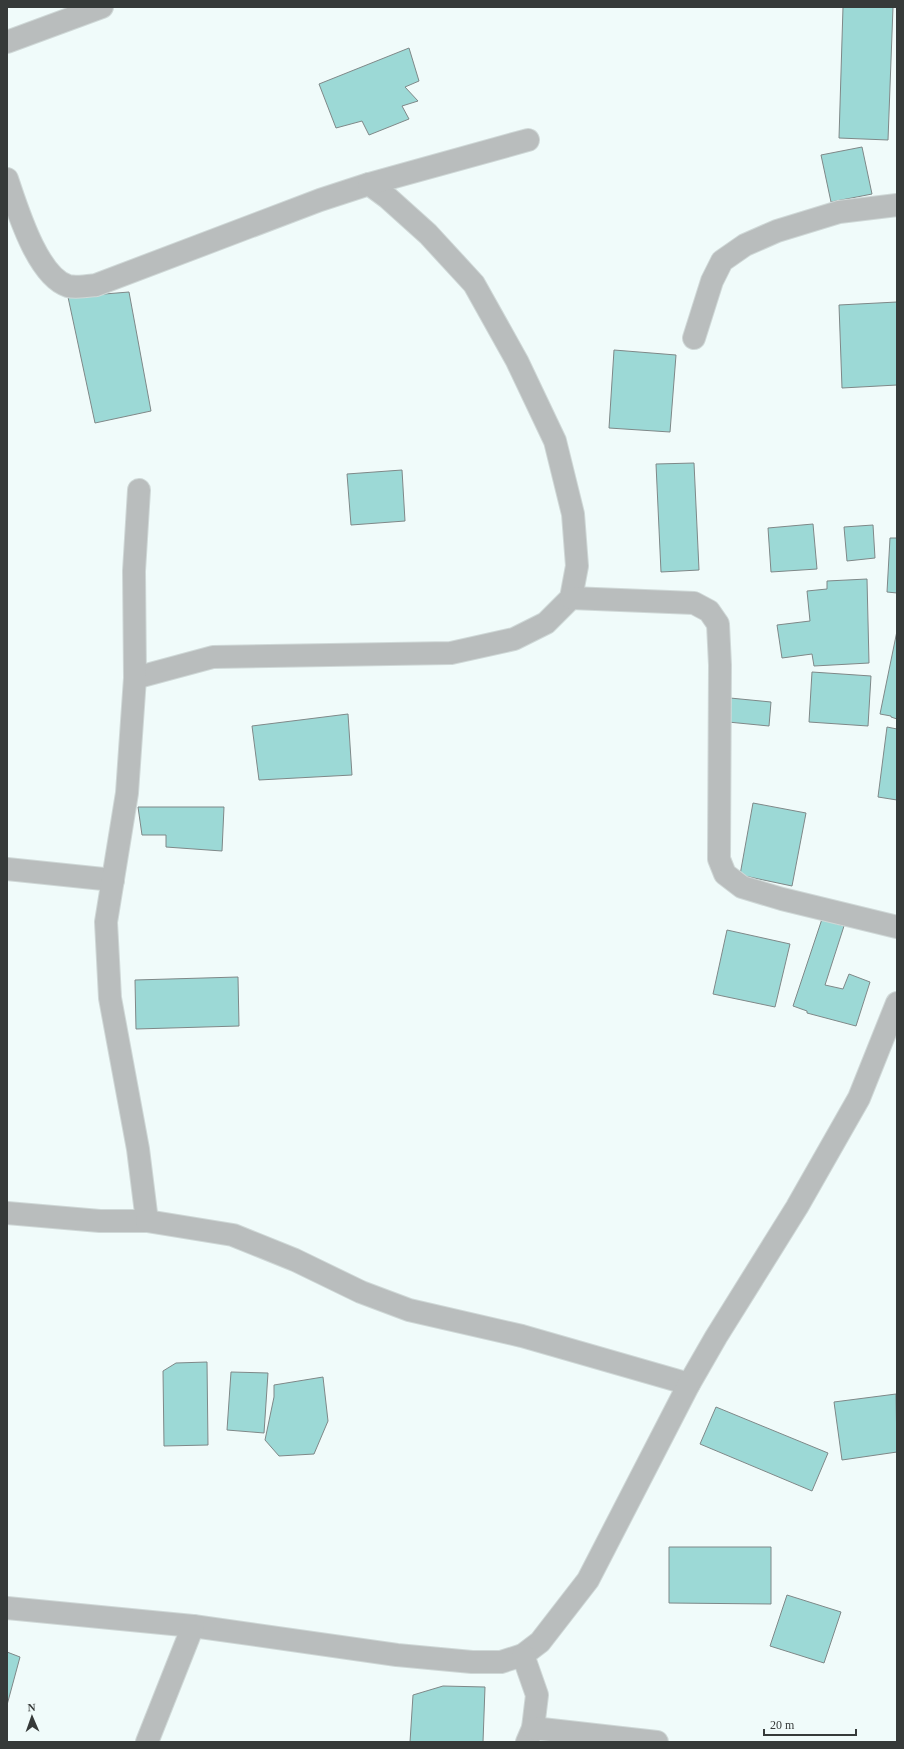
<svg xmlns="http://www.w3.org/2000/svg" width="904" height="1749" font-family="'Times New Roman',serif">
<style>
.building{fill:#9cd9d6;stroke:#7f8888}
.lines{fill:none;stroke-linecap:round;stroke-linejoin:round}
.street-casing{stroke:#cfd8d7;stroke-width:24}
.street{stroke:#b9bdbd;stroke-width:22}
</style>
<rect width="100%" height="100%" fill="#f0fbfa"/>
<!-- building -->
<g class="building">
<path d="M843,7H893L888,140L839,138Z"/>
<path d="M409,48L419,81L405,87L418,101L402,106L409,119L369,135L362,121L336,128L319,84Z"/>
<path d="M862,147L872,194L831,202L821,155Z"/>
<path d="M129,292L151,411L95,423L68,297Z"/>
<path d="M897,302V385L842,388L839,305Z"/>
<path d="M614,350L676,355L670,432L609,428Z"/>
<path d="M694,463L699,570L661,572L656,464Z"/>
<path d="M402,470L405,521L351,525L347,474Z"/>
<path d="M813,524L817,569L771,572L768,528Z"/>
<path d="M873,525L875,558L847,561L844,527Z"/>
<path d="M890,538H897V593L887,592Z"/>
<path d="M867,579L869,663L814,666L812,654L782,658L777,625L810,621L807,591L827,589V581Z"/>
<path d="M897,631V719L891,717V716L880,714Z"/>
<path d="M812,672L871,676L868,726L809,722Z"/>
<path d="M730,698L771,702L769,726L728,722Z"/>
<path d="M348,714L352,775L259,780L252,726Z"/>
<path d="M887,727L897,729V800L878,797Z"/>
<path d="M753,803L806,813L792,886L740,875Z"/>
<path d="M138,807H224L222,851L166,847V835H142Z"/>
<path d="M822,919L844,926L825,985L843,989L849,974L870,982L856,1026L807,1013V1011L793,1006Z"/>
<path d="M727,930L790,944L775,1007L713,994Z"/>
<path d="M238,977L239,1026L136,1029L135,980Z"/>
<path d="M207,1362L208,1445L164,1446L163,1371L176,1363Z"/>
<path d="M231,1372L268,1373L264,1433L227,1430Z"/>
<path d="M323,1377L328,1421L314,1454L279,1456L265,1440L274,1397V1385Z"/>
<path d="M896,1394L897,1452L842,1460L834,1402Z"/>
<path d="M716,1407L828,1453L812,1491L700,1444Z"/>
<path d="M669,1547H771V1604L669,1603Z"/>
<path d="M787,1595L841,1612L824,1663L770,1646Z"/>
<path d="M7,1652L20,1657L7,1705Z"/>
<path d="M443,1686L485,1687L483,1742H410L413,1695Z"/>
</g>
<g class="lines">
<!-- street casing -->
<g class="street-casing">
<g id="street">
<path d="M7,42L102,7"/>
<path d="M7,179C17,208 37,276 68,286C76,288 88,286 96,285L320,200L369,184L388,198L428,234L474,284L517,361L555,441L573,514L577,566L571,598L546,623L514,639L451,653L213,657L135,678"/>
<path d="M369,184L528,140"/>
<path d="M694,338L712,281L722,261L745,245L777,231L839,212L897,205"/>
<path d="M571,598L694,603L709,611L718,624L720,665L719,859L725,874L742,887L782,899L897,927"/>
<path d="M7,869L113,880"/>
<path d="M7,1213L100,1221H147L138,1149L110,998L106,922L127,793L135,678L134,571L139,490"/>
<path d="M147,1221L233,1235L295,1260L361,1292L409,1310L522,1336L689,1384"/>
<path d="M7,1608L193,1626L397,1655L472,1662H501L523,1655L540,1642L588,1580L689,1384L716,1337L797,1207L859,1098L897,1003"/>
<path d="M523,1655L537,1695L533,1728L527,1742"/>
<path d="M533,1728L657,1742"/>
<path d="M147,1742L193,1626"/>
</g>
</g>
<!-- street -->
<use href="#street" class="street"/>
</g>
<!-- border -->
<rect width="904" height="1749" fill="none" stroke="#363a39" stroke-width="16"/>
<!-- north arrow -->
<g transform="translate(32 1717) rotate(358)" stroke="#f0fbfa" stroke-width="3" paint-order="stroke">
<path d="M0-3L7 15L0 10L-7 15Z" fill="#363a39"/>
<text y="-6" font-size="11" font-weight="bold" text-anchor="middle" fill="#363a39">N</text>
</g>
<!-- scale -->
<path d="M764 1729v6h92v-6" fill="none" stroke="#363a39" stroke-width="2"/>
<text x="770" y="1729" font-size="12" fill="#363a39" stroke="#f0fbfa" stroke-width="3" paint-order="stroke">20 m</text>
</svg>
